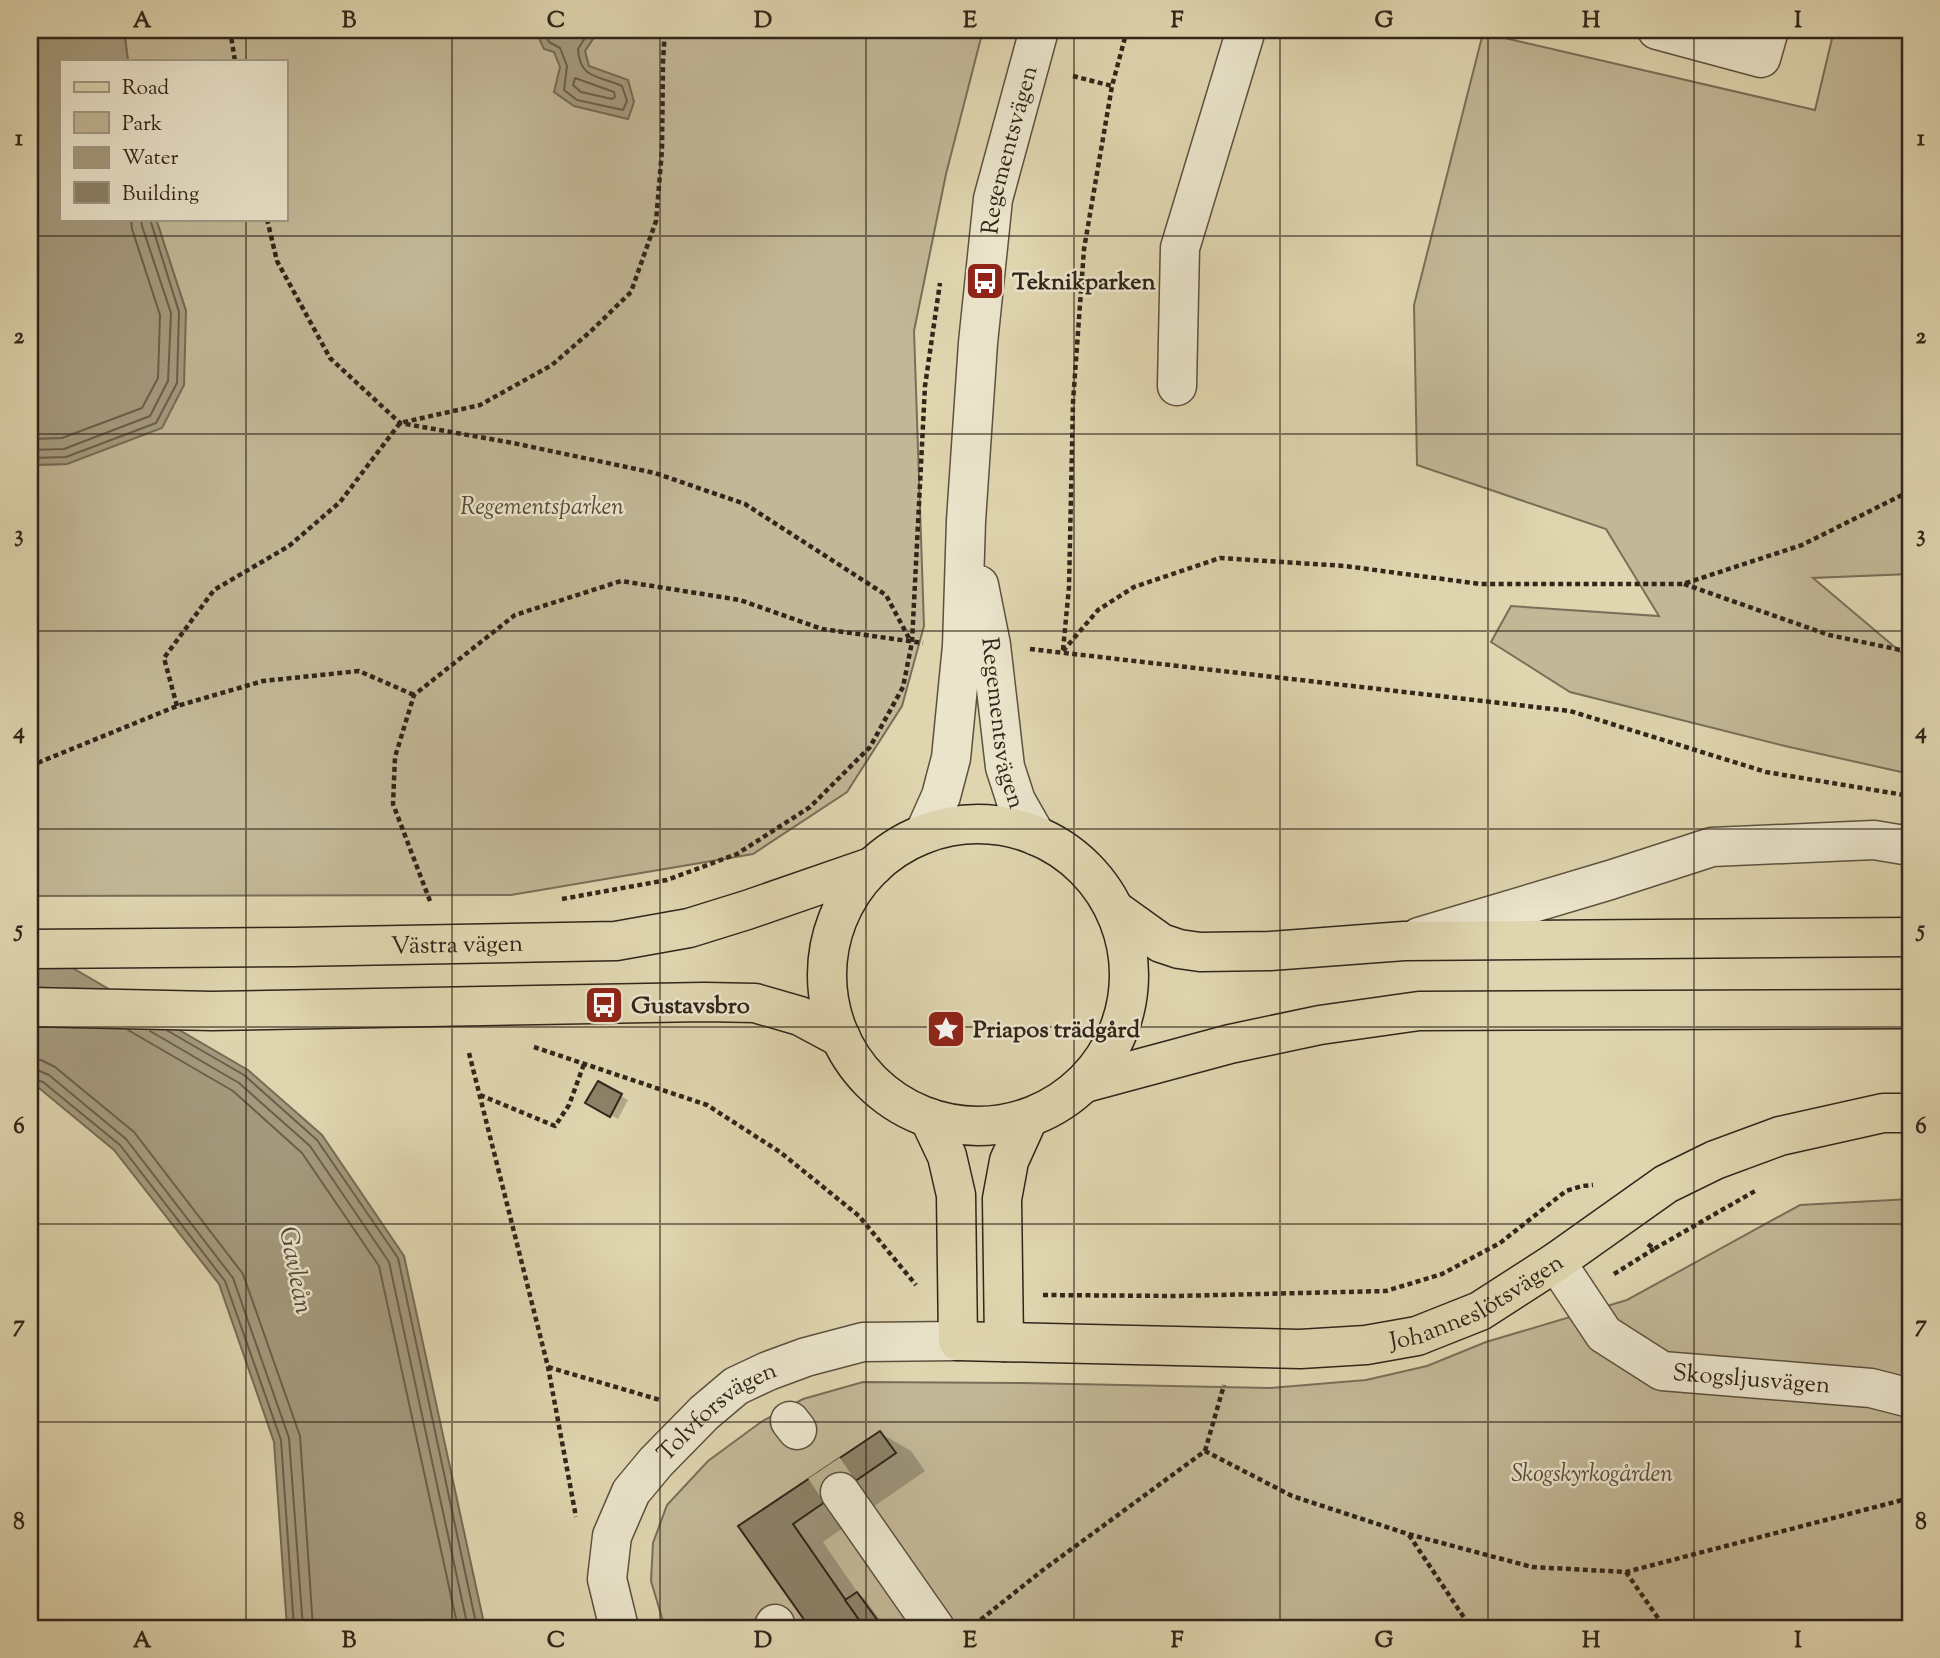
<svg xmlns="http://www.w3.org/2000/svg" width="1940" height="1658" font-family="'Sorts Mill Goudy',serif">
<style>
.green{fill:#c2b796;stroke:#7a6e58;stroke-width:2}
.water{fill:#a4997c;stroke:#766b55;stroke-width:2}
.shadow{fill:#0003}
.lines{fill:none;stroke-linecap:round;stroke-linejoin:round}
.shore{stroke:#6b5f4b;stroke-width:2}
.building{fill:#8c8167;stroke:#32251a;stroke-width:2}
.minor-tunnel{stroke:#bcb291;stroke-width:38;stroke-dasharray:38 19;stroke-linecap:butt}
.minor-casing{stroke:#5d513f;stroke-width:41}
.major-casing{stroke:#32251a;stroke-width:41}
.highway-casing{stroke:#32251a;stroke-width:41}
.path{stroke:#32251a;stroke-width:4.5;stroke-dasharray:5 3.5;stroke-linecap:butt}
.minor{stroke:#eae4cb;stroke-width:38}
.major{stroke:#dfd5af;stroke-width:38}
.highway{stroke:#dfd5af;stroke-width:38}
.grid{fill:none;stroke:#32251a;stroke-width:2;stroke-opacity:0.55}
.labels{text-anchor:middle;stroke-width:5;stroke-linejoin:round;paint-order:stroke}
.street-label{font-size:24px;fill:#32251a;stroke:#eae4cb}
.poi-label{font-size:24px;font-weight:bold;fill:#32251a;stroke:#eae4cb;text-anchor:start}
.park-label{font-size:24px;font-style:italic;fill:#564a39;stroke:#eae4cb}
.water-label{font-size:26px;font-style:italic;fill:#544837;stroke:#eae4cb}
.neatline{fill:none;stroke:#32251a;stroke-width:2.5}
.grid-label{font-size:23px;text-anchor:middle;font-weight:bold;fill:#32251a}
</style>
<rect width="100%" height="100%" fill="#dfd5af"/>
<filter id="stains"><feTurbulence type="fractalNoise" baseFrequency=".00286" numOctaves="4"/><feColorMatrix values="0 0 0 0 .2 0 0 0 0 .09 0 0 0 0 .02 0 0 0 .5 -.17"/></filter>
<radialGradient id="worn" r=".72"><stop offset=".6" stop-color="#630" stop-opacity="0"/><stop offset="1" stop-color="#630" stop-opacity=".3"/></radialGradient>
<!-- green -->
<g class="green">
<path d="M124,30H983L946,174L914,331L924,626L902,706L847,792L753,854L511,895L30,896V465L67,464L186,311L156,219H285V61H128Z"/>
<path d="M1834,30H1910V574L1813,578L1910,660V774L1785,746L1570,692L1491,642L1511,606L1659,616L1606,529L1417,465L1414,305L1483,33L1815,110Z"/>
<path d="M1910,1199V1628H665L651,1581L653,1543L667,1505L708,1461L761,1422L803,1399L863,1382L1024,1383L1270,1388L1366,1380L1427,1366L1486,1342L1627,1300L1800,1205Z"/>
</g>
<!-- water -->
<g class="water">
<path d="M30,30H124L128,61H61V219H156L186,311L184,385L162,428L67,464L30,465Z"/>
<path d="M535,30H599L585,51L589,66L628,80L634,102L628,119L574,106L554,92L560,67L554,52L544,49Z"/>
<path d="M30,926L59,960L248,1070L322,1135L404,1256L485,1628H287L274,1442L219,1284L114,1150L39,1088L30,1084Z"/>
</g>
<!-- shadow -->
<g class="shadow">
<path d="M598,1083L628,1100L618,1119L588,1103Z"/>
<path d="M880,1433L911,1451L925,1471L823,1542L860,1596L864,1598L886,1628H812L741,1526Z"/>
</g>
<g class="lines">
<!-- shore -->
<g class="shore">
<path d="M543,30L549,42L560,48L567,66L564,90L577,100L623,110L627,101L622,86C599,75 580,80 578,49L590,30"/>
<path d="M575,78L614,92L615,97L612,99L581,92L573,85Z"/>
<path d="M30,439L62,438L142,408L158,378L160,315L132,229L131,219"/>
<path d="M30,450L64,449L150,416L168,381L171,313L142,226L141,219"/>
<path d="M30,458L66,457L156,423L177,383L179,312L150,219"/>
<path d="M128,1030L233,1091L302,1153L379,1266L458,1628"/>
<path d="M150,1031L239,1083L310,1146L389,1262L468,1628"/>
<path d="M168,1031L244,1075L317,1140L398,1258L477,1628"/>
<path d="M30,1059L41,1060L55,1067L134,1132L243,1274L300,1436L313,1628"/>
<path d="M30,1069L37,1070L49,1075L126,1139L233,1278L289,1438L303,1628"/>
<path d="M30,1078L43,1082L120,1145L225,1281L281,1440L294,1628"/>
</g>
</g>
<!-- building -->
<g class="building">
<path d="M598,1081L622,1094L610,1117L585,1103Z"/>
<path d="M880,1431L896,1453L793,1524L865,1628H810L738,1526Z"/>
<path d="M857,1592L881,1625L876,1628H865L845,1600Z"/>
</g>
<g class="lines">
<!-- minor-tunnel -->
<path class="minor-tunnel" d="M824,1468L840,1492"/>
<!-- minor casing -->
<g class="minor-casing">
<g id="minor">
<path d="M1657,30L1761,58L1769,30"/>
<path d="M1177,386L1180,248L1246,30"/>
<path id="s1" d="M979,585L991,645L1005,767L1016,801L1036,836"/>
<path id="s2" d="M924,834L941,796L951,758L962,646L966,521L978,343L993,199L1039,30"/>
<path d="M1419,937L1610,880L1712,847L1874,840L1910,846"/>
<path id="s3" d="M1556,1262L1604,1334L1662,1371L1871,1388L1910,1398"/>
<path d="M790,1421L797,1430"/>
<path d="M840,1492L935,1628"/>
<path id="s4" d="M619,1628L607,1579L612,1536L631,1492L656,1462L704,1413L736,1386L768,1371L806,1357L863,1342L958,1341"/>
<path d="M773,1628L775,1624"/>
</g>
</g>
<!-- major casing -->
<g class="major-casing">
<g id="major">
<circle cx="978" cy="975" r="151"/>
<path id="s5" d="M30,949L294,947L616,941L689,928L747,910L874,866"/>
<path d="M30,1007L212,1011L704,1002L755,1003L800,1016L841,1038"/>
<path id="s6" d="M929,1118L947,1156L956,1195L958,1341L1300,1349L1366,1345L1417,1336L1480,1311L1556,1262L1666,1184L1715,1160L1780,1136L1883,1113H1910"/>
<path d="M1004,1342L1002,1199L1009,1161L1028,1119"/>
</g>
</g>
<!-- highway casing -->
<g class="highway-casing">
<g id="highway">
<path d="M1115,910L1161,943L1179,949L1200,952L1270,951L1404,941L1910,937"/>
<path d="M1085,1083L1230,1044L1320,1025L1419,1011L1910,1009"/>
</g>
</g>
<!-- path -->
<g class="path">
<path d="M230,30L235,61"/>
<path d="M1073,76L1112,86"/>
<path d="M267,219L277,261L330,358L400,423L513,443L655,473L745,504L886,595L911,642"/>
<path d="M1684,584L1829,635L1910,652"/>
<path d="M1030,649L1570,711L1766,772L1910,796"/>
<path d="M1063,650L1069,587L1073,402L1084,249L1112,86L1127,30"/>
<path d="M1063,651L1098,610L1134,587L1220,558L1345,566L1480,584H1683L1802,545L1910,491"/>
<path d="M177,706L164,658L214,590L289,546L340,502L400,423L480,405L552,365L591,331L631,292L656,221L662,150L663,61L665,30"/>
<path d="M30,766L177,706L263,681L359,671L414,695"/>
<path d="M562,899L667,880L737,854L810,807L870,747L903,687L912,642L925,386L940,283"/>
<path d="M430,901L393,804L395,757L414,695L515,615L621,581L740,600L822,629L923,643"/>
<path d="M534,1047L707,1105L780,1152L859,1216L916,1285"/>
<path d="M469,1053L548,1367L576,1517"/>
<path d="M480,1095L555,1126L569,1105L584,1064"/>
<path d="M1648,1244L1654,1249L1755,1191"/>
<path d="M1614,1274L1654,1249"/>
<path d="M1043,1295L1175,1296L1386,1291L1442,1274L1500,1243L1566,1191L1582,1186L1593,1185"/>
<path d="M548,1367L660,1400"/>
<path d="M1205,1451L1224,1385"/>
<path d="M1409,1535L1471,1628"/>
<path d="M1626,1572L1665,1628"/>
<path d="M974,1625L1043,1570L1205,1451L1292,1496L1408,1534L1532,1567L1626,1572L1910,1498"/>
</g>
<!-- minor -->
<use href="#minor" class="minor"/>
<!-- major -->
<use href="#major" class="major"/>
<!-- highway -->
<use href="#highway" class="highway"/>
</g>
<!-- grid -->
<path class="grid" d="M246,30V61M452,30V1628M660,30V1628M866,30V1628M1074,30V1628M1280,30V1628M1488,30V1628M1694,30V1628M246,219V1628M30,236H1910M30,434H1910M30,631H1910M30,829H1910M30,1027H1910M30,1224H1910M30,1422H1910"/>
<!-- icons -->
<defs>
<g id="bus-square" transform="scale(2.0125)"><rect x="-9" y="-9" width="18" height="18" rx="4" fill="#8f2418" stroke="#eae4cb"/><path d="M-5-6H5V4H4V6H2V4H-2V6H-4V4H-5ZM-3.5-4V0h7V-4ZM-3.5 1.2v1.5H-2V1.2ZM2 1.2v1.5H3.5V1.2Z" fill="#fff"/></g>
<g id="sight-square" transform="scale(2.0125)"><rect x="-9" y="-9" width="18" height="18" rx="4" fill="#8f2418" stroke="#eae4cb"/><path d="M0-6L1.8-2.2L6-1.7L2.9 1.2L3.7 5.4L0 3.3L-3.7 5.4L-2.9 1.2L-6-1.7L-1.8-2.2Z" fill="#fff"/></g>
</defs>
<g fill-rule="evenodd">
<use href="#bus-square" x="985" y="281"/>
<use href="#bus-square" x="604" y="1005"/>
<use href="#sight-square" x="946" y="1029"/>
</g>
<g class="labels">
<!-- street labels -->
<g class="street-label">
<text dy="8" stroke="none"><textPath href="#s2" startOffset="693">Regementsvägen</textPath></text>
<text dy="8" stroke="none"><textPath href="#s1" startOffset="140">Regementsvägen</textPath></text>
<text dy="8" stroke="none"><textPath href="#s5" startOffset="427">Västra vägen</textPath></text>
<text dy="8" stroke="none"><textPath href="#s6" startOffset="756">Johanneslötsvägen</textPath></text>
<text dy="8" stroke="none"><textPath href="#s3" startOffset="245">Skogsljusvägen</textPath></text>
<text dy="8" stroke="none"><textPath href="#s4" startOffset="261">Tolvforsvägen</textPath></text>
</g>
<!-- poi labels -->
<g class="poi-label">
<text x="1012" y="289">Teknikparken</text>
<text x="631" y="1013">Gustavsbro</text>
<text x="973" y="1037">Priapos trädgård</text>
</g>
<!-- park labels -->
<g class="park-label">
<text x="542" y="514">Regementsparken</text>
<text x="1592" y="1481">Skogskyrkogården</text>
</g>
<!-- water labels -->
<g class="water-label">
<text transform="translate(297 1270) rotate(79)" y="9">Gavleån</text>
</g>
</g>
<!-- margin -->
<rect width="1940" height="1658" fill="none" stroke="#dfd5af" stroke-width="77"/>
<!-- legend -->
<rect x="60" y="60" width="228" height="161" fill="#eae4cb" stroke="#a09884" stroke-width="2"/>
<rect x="74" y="82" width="35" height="10" fill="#dfd5af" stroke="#a09884" stroke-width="2"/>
<text x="122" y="94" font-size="21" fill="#32251a">Road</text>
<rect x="74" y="112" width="35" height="21" fill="#c2b796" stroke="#a09884" stroke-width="2"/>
<text x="122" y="130" font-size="21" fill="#32251a">Park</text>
<rect x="74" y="147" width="35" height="21" fill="#a4997c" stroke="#a09884" stroke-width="2"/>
<text x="122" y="164" font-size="21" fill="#32251a">Water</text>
<rect x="74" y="182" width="35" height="21" fill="#8c8167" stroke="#a09884" stroke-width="2"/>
<text x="122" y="200" font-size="21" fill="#32251a">Building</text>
<rect x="38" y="38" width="1864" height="1582" class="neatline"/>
<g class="grid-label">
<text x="142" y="27">A</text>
<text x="349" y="27">B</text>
<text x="556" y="27">C</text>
<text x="763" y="27">D</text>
<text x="970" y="27">E</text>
<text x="1177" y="27">F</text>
<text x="1384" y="27">G</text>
<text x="1591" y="27">H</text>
<text x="1798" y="27">I</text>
<text x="19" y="145">1</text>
<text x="1921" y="145">1</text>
<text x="19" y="343">2</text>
<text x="1921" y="343">2</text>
<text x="19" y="541">3</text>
<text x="1921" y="541">3</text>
<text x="19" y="738">4</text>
<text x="1921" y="738">4</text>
<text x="19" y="936">5</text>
<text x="1921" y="936">5</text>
<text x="19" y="1133">6</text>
<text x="1921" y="1133">6</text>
<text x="19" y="1331">7</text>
<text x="1921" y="1331">7</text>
<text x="19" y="1529">8</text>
<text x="1921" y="1529">8</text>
<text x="142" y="1647">A</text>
<text x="349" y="1647">B</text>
<text x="556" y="1647">C</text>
<text x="763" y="1647">D</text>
<text x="970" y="1647">E</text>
<text x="1177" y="1647">F</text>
<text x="1384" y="1647">G</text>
<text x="1591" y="1647">H</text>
<text x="1798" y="1647">I</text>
</g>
<rect width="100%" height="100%" filter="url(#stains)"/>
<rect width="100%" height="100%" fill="url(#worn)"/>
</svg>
